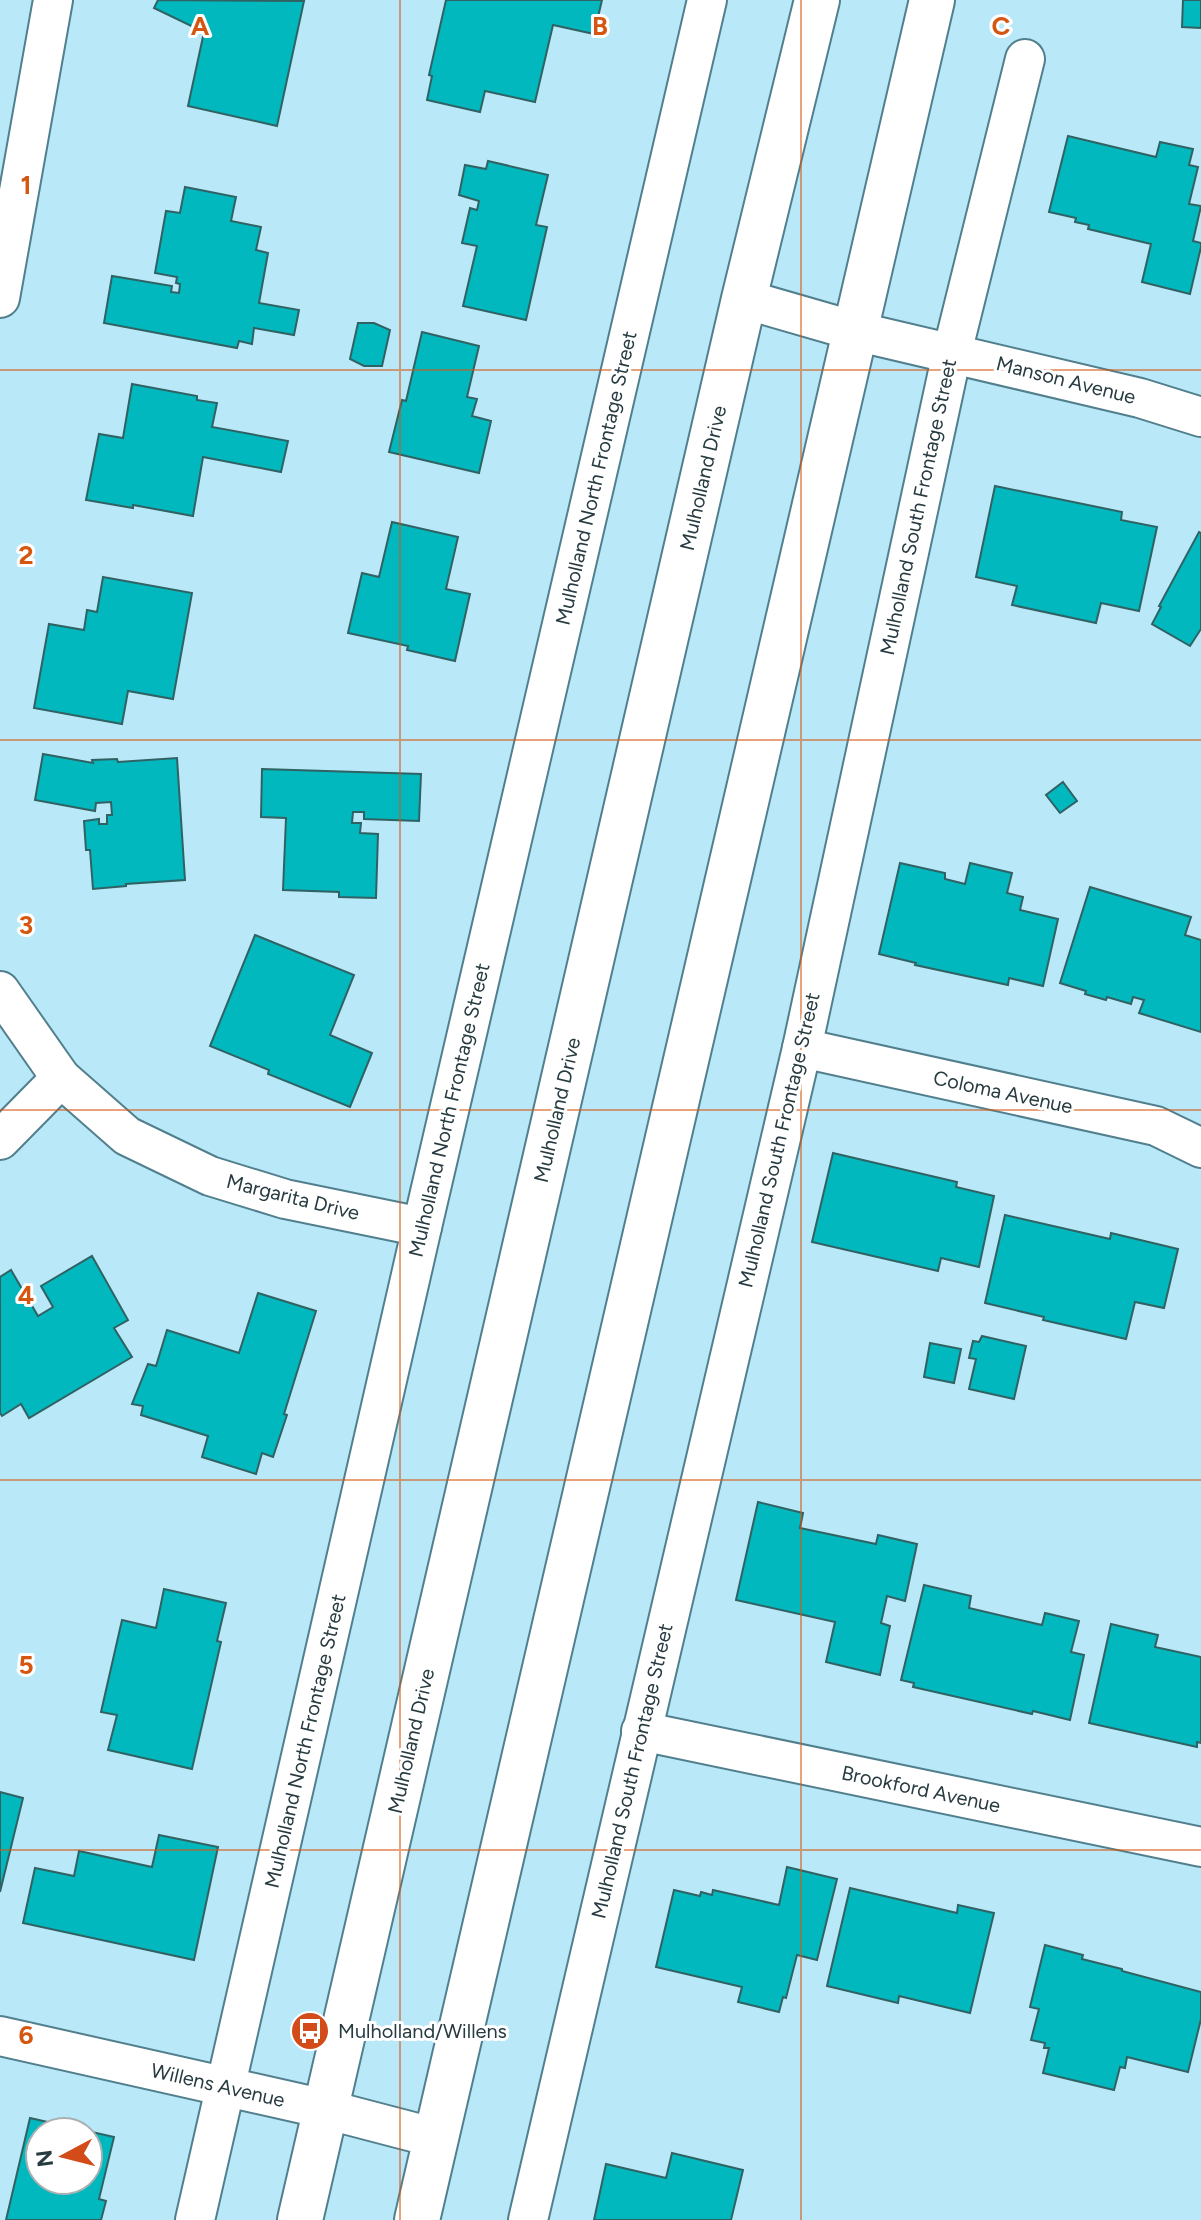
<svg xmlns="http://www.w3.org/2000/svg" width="1201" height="2220" font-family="Figtree,sans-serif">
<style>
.building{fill:#00b8bd;stroke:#306264;stroke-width:2;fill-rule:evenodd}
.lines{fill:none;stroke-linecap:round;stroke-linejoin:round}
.street-casing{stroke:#527f8d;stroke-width:42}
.secondary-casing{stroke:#527f8d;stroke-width:48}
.street{stroke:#fff;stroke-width:38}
.secondary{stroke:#fff;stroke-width:44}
.grid{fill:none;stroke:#d55611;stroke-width:2;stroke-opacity:0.55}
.labels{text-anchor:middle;stroke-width:6;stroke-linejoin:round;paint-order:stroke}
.street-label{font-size:20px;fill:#273b41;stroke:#fff}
.poi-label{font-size:20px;fill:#273b41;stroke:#fff;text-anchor:start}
.grid-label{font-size:26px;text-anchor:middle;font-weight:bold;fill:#d55611;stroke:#fff;stroke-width:6;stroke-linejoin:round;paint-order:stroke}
</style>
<rect width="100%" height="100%" fill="#b9e9f8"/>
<!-- building -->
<g class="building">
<path d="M158,0L304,1L277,126L188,106L204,32L154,8Z"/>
<path d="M446,0H602L594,34L553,25L535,102L485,91L480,112L427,100L432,76L429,75Z"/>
<path d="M1183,0H1201V28L1182,27Z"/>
<path d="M1068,136L1156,157L1160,142L1193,149L1189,165L1198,167L1189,204L1201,206L1193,241L1201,243V247L1190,294L1142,282L1151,244L1088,229L1089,225L1075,222L1076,218L1049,212Z"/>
<path d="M488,161L548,175L536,225L547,227L526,320L463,306L477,246L462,243L470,208L477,210L479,201L459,195L465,165L486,169Z"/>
<path d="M185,187L236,197L231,221L261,227L256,250L268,253L259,303L299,310L294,335L254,328L252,344L239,341L237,348L104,323L112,276L172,286L171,292L179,293L180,284L176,283L177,277L155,273L166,211L180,213Z"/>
<path d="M358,323H374L390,330L382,366H364L350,359Z"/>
<path d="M422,332L479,346L467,397L477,399L472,416L491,421L479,473L389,452L402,400L406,401Z"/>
<path d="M132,384L197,396V400L217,403L212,427L288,441L281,472L203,457L193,516L133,505V508L86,500L99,434L123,438Z"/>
<path d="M995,486L1122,512L1121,520L1157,527L1139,611L1101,603L1096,623L1012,605L1017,586L976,577Z"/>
<path d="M392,522L458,537L446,589L470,594L455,661L407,650L408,646L348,633L362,573L379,577Z"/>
<path d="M1199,532L1201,533V629L1190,646L1152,624L1161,607L1159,606Z"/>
<path d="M103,577L192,593L173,699L128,691L122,724L34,708L49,624L84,630L87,610L97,612Z"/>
<path d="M43,754L93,763L92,760L117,759L118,762L177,758L185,880L126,884V886L93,889L90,850H86L84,821L99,819V824H107V815H112L111,802L96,803L95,811L35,800Z"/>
<path d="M262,769L421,774L419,821L364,819V812H353L352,823H361L360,833L378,834L376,898L339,897V892L283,890L286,818L261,817Z"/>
<path d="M1063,782L1077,801L1060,813L1046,795Z"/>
<path d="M900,863L945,873V879L965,884L970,863L1012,873L1007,893L1023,897L1020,910L1058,919L1043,986L1009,978L1008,985L915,965L916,963L879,954Z"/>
<path d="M1090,887L1191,917L1185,935L1201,940V1032L1139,1013L1144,1000L1133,997L1131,1004L1107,997L1106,1000L1085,994L1086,991L1060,983Z"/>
<path d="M255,935L354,975L330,1035L372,1053L350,1107L268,1074L269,1070L210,1046Z"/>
<path d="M833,1153L957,1182L956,1187L994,1196L979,1267L941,1258L938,1271L812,1242Z"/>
<path d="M1005,1215L1110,1239L1111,1233L1178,1249L1164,1308L1135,1302L1126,1339L1043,1320L1044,1317L985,1303Z"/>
<path d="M92,1256L128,1320L114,1328L132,1357L29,1418L21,1404L2,1416L0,1413V1277L11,1270L38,1316L53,1307L41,1286Z"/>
<path d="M258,1293L316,1311L284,1414L287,1415L273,1457L262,1453L256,1474L202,1457L208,1436L141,1415L143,1406L132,1404L148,1364L156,1366L167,1330L239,1353Z"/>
<path d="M982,1336L1026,1346L1014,1399L969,1389L976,1359L969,1358L973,1341L979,1342Z"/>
<path d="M930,1343L961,1349L954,1383L924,1377Z"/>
<path d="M758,1502L803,1513L800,1528L876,1544L878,1535L917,1544L905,1601L887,1596L881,1623L890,1626L880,1675L826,1662L835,1622L736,1600Z"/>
<path d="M924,1585L971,1596L969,1608L1042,1625L1045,1613L1079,1621L1071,1652L1084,1655L1070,1720L1033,1711L1032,1714L913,1687L914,1683L901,1680Z"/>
<path d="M164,1589L226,1603L217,1641L221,1642L192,1769L108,1750L117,1715L101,1712L122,1620L156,1628Z"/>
<path d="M1111,1624L1158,1635L1155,1647L1201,1657V1743L1197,1742V1747L1089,1723Z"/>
<path d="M0,1792L23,1798L0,1892Z"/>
<path d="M159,1835L218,1847L194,1960L23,1923L35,1868L74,1876L79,1851L152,1867Z"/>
<path d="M787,1867L837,1879L817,1960L797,1955L786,1998L783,1997L779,2012L738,2002L742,1987L656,1967L674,1890L700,1896L701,1892L712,1895L713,1890L779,1905Z"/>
<path d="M850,1888L957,1913L958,1905L994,1913L970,2013L899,1996L898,2003L827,1986Z"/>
<path d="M1045,1945L1083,1955L1082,1959L1122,1969V1971L1201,1992V2019L1188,2072L1127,2057L1125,2068L1120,2067L1114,2090L1043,2073L1049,2048H1044L1045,2043L1031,2040L1039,2009L1030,2007Z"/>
<path d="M30,2118L114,2137L99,2199L106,2201L101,2220H6ZM40,2132H88V2180H40Z"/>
<path d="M672,2153L743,2170L731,2220H594L606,2164L666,2178Z"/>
</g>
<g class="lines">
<!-- street casing -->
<g class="street-casing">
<g id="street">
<path d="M0,298L53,0"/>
<path d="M744,299L855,331L1140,398L1201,417"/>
<path d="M0,991L61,1078L127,1136L210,1176L285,1199L422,1227"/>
<path d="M802,1048L1156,1126L1201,1148"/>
<path d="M0,1140L61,1078"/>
<path d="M641,1731L1201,1847"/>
<path d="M0,2036L325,2109L436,2138"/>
<path d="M195,2220L422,1227L707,0"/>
<path d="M528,2220L802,1048L952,353L1025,59"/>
</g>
</g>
<!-- secondary casing -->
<g class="secondary-casing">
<g id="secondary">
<path d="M300,2220L744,299L817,0"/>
<path d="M417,2220L932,0"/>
</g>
</g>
<!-- street -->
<use href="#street" class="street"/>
<!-- secondary -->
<use href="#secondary" class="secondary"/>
</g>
<!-- grid -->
<path class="grid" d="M400,0V2220M801,0V2220M0,370H1201M0,740H1201M0,1110H1201M0,1480H1201M0,1850H1201"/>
<!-- icons -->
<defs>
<g id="bus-disc" transform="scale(2)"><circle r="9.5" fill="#d24b18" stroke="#fff"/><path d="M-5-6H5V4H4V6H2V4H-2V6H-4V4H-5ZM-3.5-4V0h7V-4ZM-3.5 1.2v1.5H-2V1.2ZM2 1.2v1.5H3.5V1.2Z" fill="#fff"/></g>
</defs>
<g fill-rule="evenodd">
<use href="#bus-disc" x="310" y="2031"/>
</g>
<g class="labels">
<!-- street labels -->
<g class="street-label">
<text transform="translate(1066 380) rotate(14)" y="7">Manson Avenue</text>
<text transform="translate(596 478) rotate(-77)" y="7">Mulholland North Frontage Street</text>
<text transform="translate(703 478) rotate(-77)" y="7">Mulholland Drive</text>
<text transform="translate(918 507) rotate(-78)" y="7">Mulholland South Frontage Street</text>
<text transform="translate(1003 1092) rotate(12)" y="7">Coloma Avenue</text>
<text transform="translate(449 1110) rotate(-77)" y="7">Mulholland North Frontage Street</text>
<text transform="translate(557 1110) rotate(-77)" y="7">Mulholland Drive</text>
<text transform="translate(779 1140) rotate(-77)" y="7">Mulholland South Frontage Street</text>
<text transform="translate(293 1197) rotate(14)" y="7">Margarita Drive</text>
<text transform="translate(305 1741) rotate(-77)" y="7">Mulholland North Frontage Street</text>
<text transform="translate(411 1741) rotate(-77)" y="7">Mulholland Drive</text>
<text transform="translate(632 1771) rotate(-77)" y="7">Mulholland South Frontage Street</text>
<text transform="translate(921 1789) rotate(12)" y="7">Brookford Avenue</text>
<text transform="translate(218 2085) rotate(13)" y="7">Willens Avenue</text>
</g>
<!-- poi labels -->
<g class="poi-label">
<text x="338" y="2038">Mulholland/Willens</text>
</g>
</g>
<g class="grid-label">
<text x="200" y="35">A</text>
<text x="600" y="35">B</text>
<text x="1001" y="35">C</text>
<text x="26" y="194">1</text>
<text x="26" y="564">2</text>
<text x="26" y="934">3</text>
<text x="26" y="1304">4</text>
<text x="26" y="1674">5</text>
<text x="26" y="2044">6</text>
</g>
<!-- north arrow -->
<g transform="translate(64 2156) rotate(263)"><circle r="38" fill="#ffffff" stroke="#a9b1b3" stroke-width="2"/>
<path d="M0-6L14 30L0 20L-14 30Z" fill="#d24b18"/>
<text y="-12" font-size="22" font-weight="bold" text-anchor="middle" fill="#273b41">N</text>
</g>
</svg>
